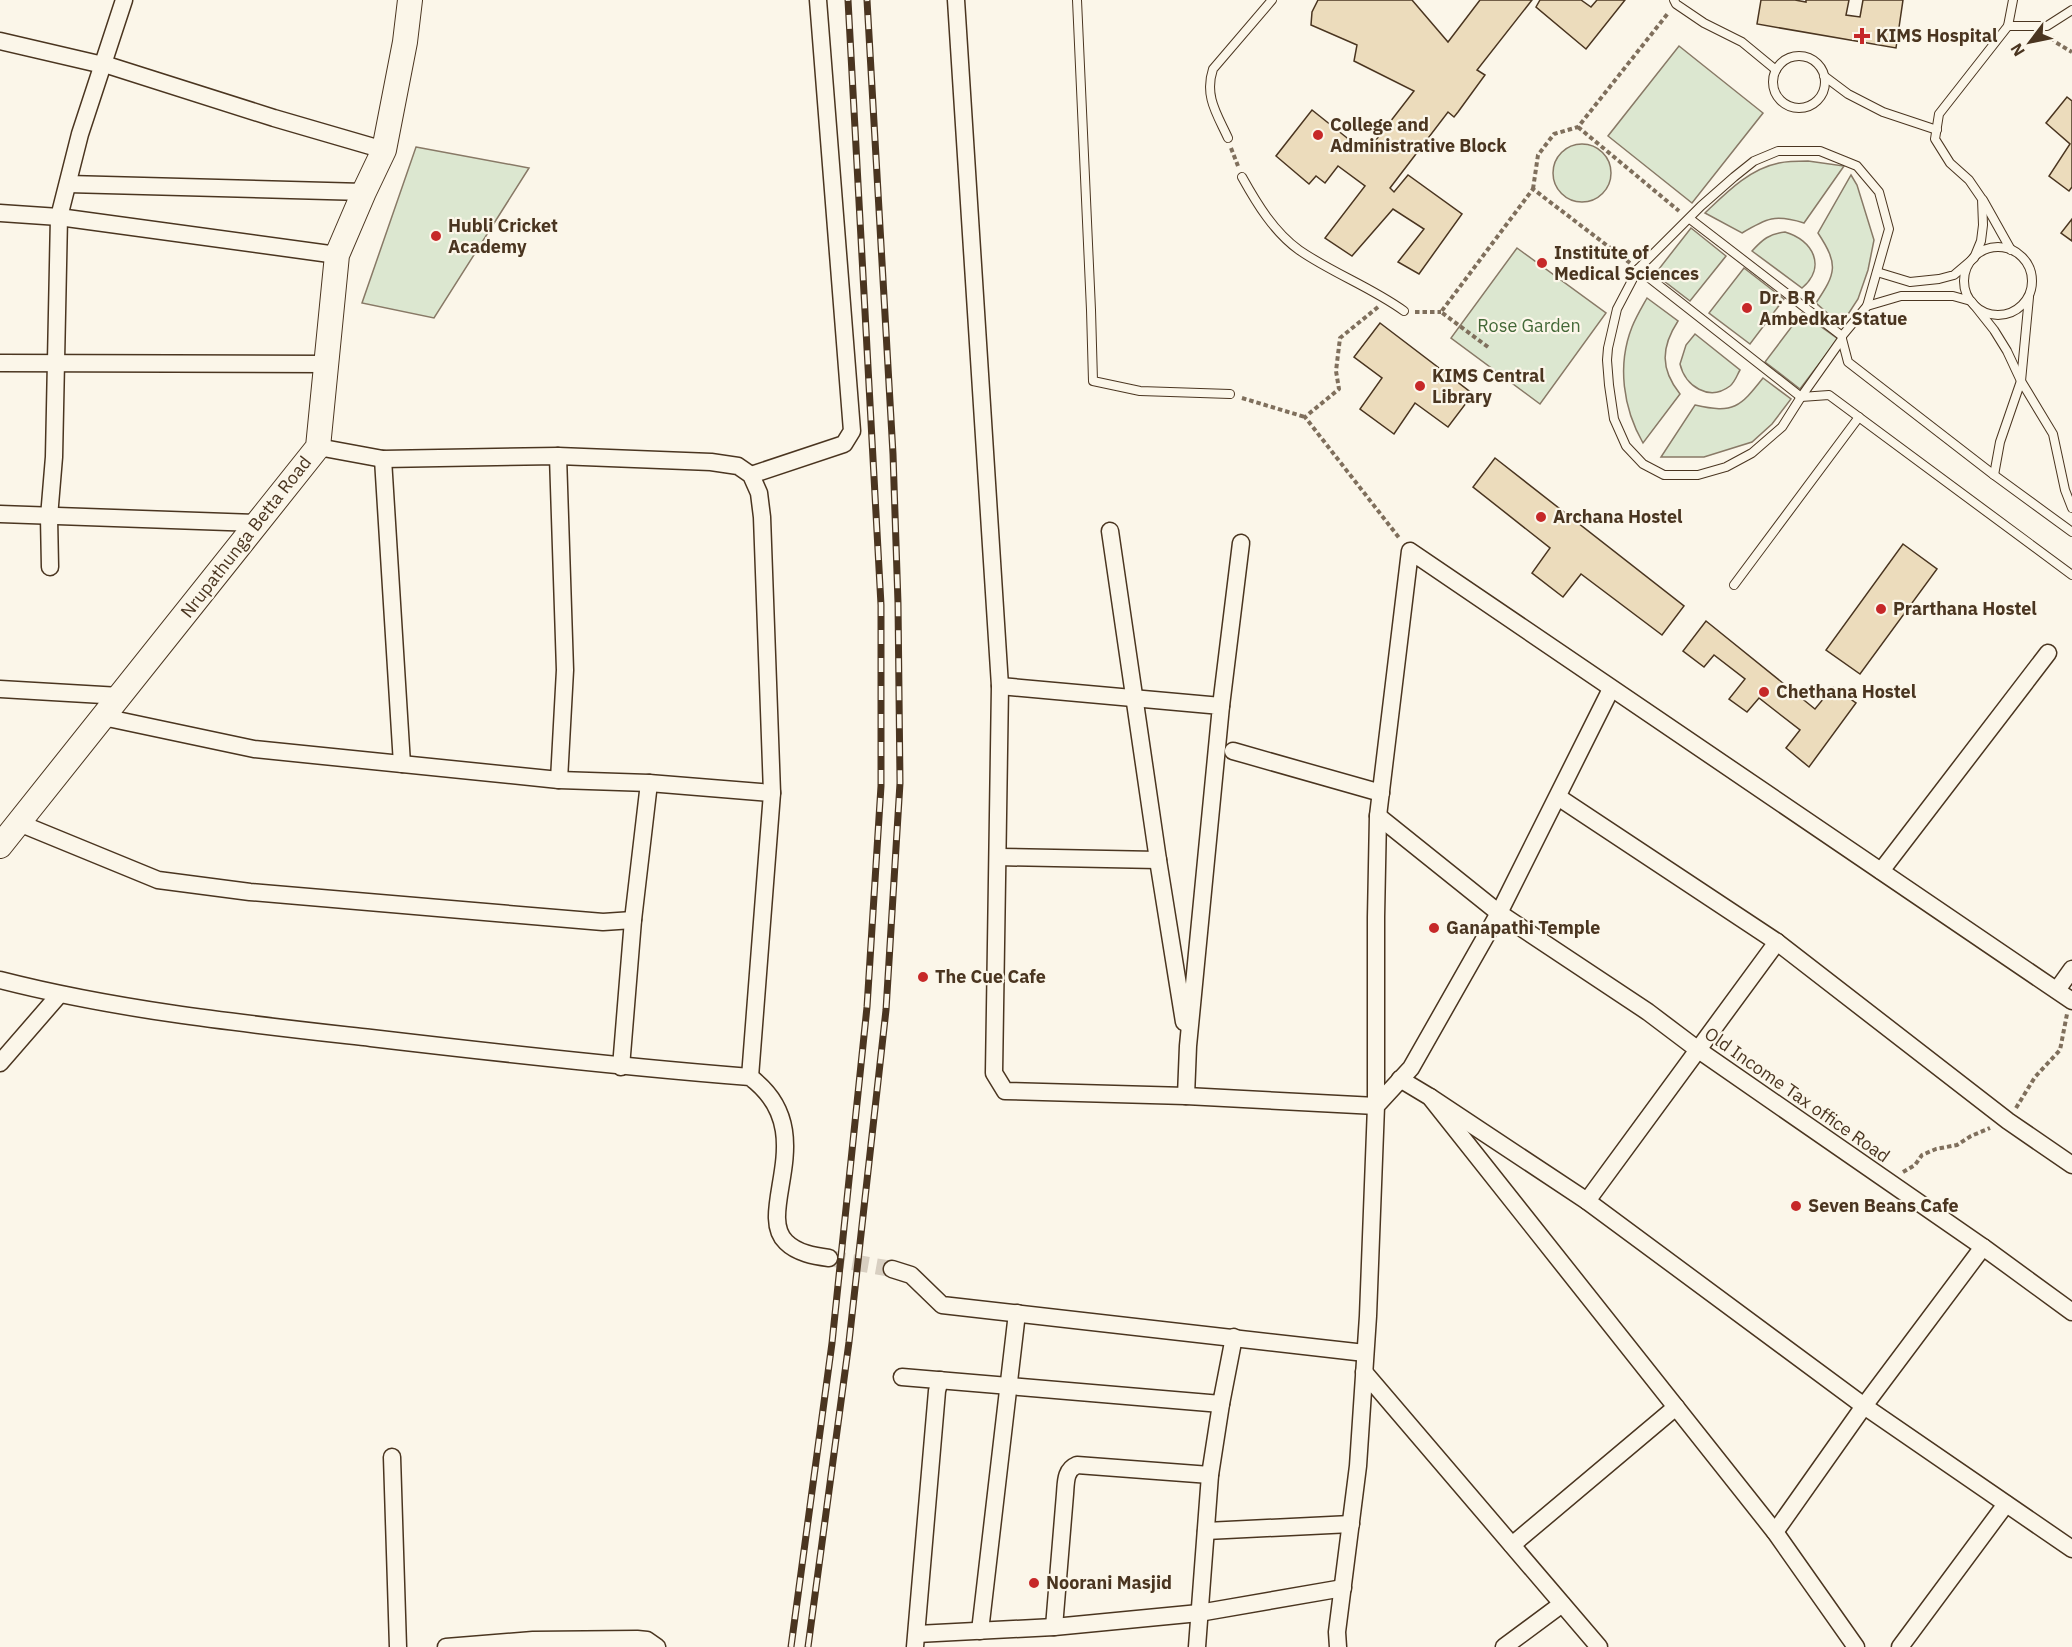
<svg xmlns="http://www.w3.org/2000/svg" width="2072" height="1647" font-family="'IBM Plex Sans',sans-serif">
<style>
.green{fill:#dce7d0;stroke:#887966;stroke-width:1.5}
.building{fill:#ecdcbc;stroke:#4a3520;stroke-width:1.5}
.lines{fill:none;stroke-linecap:round;stroke-linejoin:round}
.street-tunnel{stroke:#d8cfc1;stroke-width:16;stroke-dasharray:16 8;stroke-linecap:butt}
.lane-casing{stroke:#4a3520;stroke-width:10}
.street-casing{stroke:#4a3520;stroke-width:19}
.secondary-casing{stroke:#4a3520;stroke-width:26}
.path{stroke:#7f6f5c;stroke-width:4;stroke-dasharray:4.5 3;stroke-linecap:butt}
.lane{stroke:#fbf6e9;stroke-width:8}
.street{stroke:#fbf6e9;stroke-width:16}
.secondary{stroke:#fbf6e9;stroke-width:24}
.rail-casing{stroke:#4a3520;stroke-width:7}
.rail{stroke:#fbf6e9;stroke-width:4.5;stroke-dasharray:14;stroke-linecap:butt}
.poi-dot{fill:#c62828;stroke:#fbf6e9;stroke-width:2}
.labels{text-anchor:middle;stroke-width:4.5;stroke-linejoin:round;paint-order:stroke}
.poi-label{font-size:18px;font-weight:bold;fill:#4a3520;stroke:#fbf6e9;text-anchor:start}
.park-label{font-size:18px;fill:#436837;stroke:#fbf6e9}
.street-label{font-size:18px;fill:#4a3520;stroke:#fbf6e9}
</style>
<rect width="100%" height="100%" fill="#fbf6e9"/>
<!-- green -->
<g class="green">
<path d="M1679,46L1763,113L1692,203L1608,136Z"/>
<circle cx="1582" cy="173" r="29"/>
<path d="M416,147L529,168L434,318L362,303Z"/>
<path d="M1808,161L1844,166L1804,223C1775,214 1767,218 1742,233L1705,213C1726,193 1749,169 1779,163C1788,161 1798,161 1808,161Z"/>
<path d="M1851,175L1857,185L1874,240L1868,270L1858,299L1841,325L1816,303C1836,273 1839,265 1818,233Z"/>
<path d="M1691,228L1726,256L1690,301L1655,274Z"/>
<path d="M1785,232C1813,240 1827,267 1802,288L1752,251C1763,239 1769,234 1785,232Z"/>
<path d="M1517,248L1606,313L1540,404L1451,338Z"/>
<path d="M1744,268L1784,299L1750,344L1709,313Z"/>
<path d="M1647,298L1678,321C1661,347 1660,369 1680,394L1643,443C1623,408 1617,365 1632,327C1636,317 1642,307 1647,298Z"/>
<path d="M1802,313L1838,339L1800,389L1765,362Z"/>
<path d="M1695,334L1740,370C1737,375 1735,382 1730,386C1709,402 1685,386 1680,364L1686,345Z"/>
<path d="M1763,378L1791,399L1772,424L1752,442L1704,457H1661L1695,405C1734,414 1740,407 1763,378Z"/>
</g>
<!-- building -->
<g class="building">
<path d="M1318,0H1412L1448,42L1480,0H1532L1477,70L1485,75L1458,112L1454,117L1448,112L1390,188L1394,192L1408,175L1462,214L1419,274L1398,262L1424,229L1393,209L1352,256L1325,238L1365,186L1338,166L1325,183L1316,176L1309,184L1276,156L1312,110L1366,153L1414,91L1354,61L1357,45L1311,25L1312,12Z"/>
<path d="M1540,0H1581L1591,7L1597,0H1625L1586,49L1536,7Z"/>
<path d="M1761,0H1795L1806,2V0H1849L1846,15L1860,17L1863,0H1903L1896,48L1757,24Z"/>
<path d="M2067,97L2072,101V187L2069,191L2049,176L2070,144L2046,123Z"/>
<path d="M2072,219V241L2061,233Z"/>
<path d="M1380,323L1473,394L1448,427L1415,403L1394,434L1360,409L1382,378L1354,357Z"/>
<path d="M1495,458L1684,606L1662,635L1581,574L1563,597L1532,573L1550,548L1473,487Z"/>
<path d="M1903,544L1937,569L1860,674L1826,650Z"/>
<path d="M1706,621L1815,709L1833,687L1856,703L1809,767L1786,748L1800,730L1759,698L1747,712L1729,699L1745,679L1714,655L1704,667L1683,651Z"/>
</g>
<g class="lines">
<!-- street-tunnel -->
<path class="street-tunnel" d="M829,1258L892,1269"/>
<!-- lane casing -->
<g class="lane-casing">
<g id="lane">
<path d="M1077,0L1091,310L1093,381L1140,391L1230,394"/>
<path d="M1674,0L1676,4L1704,23L1742,42L1776,70"/>
<path d="M2008,26H2047L2072,10"/>
<circle cx="1799" cy="82" r="26"/>
<path d="M1824,76L1848,94L1883,112L1937,130"/>
<path d="M1228,138C1217,114 1204,96 1213,69L1272,0"/>
<path d="M1778,151H1820L1857,166L1879,192L1889,229L1867,306L1842,336V339L1801,397L1782,427L1752,453L1726,467L1698,475H1664L1643,464L1626,446L1614,419L1609,385L1607,360L1608,348L1617,309L1638,269L1701,206L1734,177L1754,161Z"/>
<path d="M1242,177C1257,204 1274,232 1299,250C1332,273 1371,287 1404,311"/>
<path d="M1983,200L2011,250"/>
<path d="M1690,219L1842,336"/>
<circle cx="1998" cy="281" r="34"/>
<path d="M1638,269L1801,397L1829,395L2072,575"/>
<path d="M1877,272L1910,282L1939,279L1954,275L1974,258L1981,241L1983,225L1982,199L1969,180L1950,163L1935,139L1939,114L2008,26L2013,0"/>
<path d="M1867,306L1901,296H1953L1971,301L1994,330L2007,351L2021,381L2053,434L2065,490L2072,508"/>
<path d="M1842,339L1848,362L1994,475L2072,532"/>
<path d="M1994,475L2000,442L2021,381L2029,297"/>
<path d="M1734,585L1859,417"/>
</g>
</g>
<!-- street casing -->
<g class="street-casing">
<g id="street">
<path d="M956,0L1000,686L994,1073L1005,1091L1186,1096L1376,1106V917L1378,816L1410,551L2072,1001"/>
<path d="M0,41L103,65L104,64L274,118L384,150"/>
<path d="M68,184L364,192"/>
<path d="M0,213L59,217L337,255"/>
<path d="M0,363L326,364"/>
<path d="M318,447L383,459L558,456L711,462L738,466L751,475L759,493L762,517L772,793L750,1077"/>
<path d="M558,456L565,670L559,780"/>
<path d="M383,459L402,764"/>
<path d="M751,475L844,444L852,431L818,0"/>
<path d="M0,514L258,523"/>
<path d="M1110,531L1158,860L1184,1022"/>
<path d="M50,567L49,517L54,457L59,217L80,134L124,0"/>
<path d="M1000,686L1221,706L1188,1046L1186,1096"/>
<path d="M0,689L120,696"/>
<path d="M1221,706L1241,543"/>
<path d="M103,717L254,749L559,780L649,783L772,793"/>
<path d="M1233,751L1381,793"/>
<path d="M1558,797L1777,942L2008,1121L2072,1165"/>
<path d="M1378,816L1499,913L1648,1012L1697,1049L1983,1247L2072,1312"/>
<path d="M19,823L158,880L250,892L603,922L633,920"/>
<path d="M998,857L1158,860"/>
<path d="M1881,871L2048,653"/>
<path d="M0,980C121,1011 247,1024 371,1038C498,1053 624,1067 750,1077C823,1131 754,1211 786,1242C797,1253 814,1256 829,1258"/>
<path d="M2057,990L2072,969"/>
<path d="M0,1063L59,995"/>
<path d="M621,1067L633,920L649,783"/>
<path d="M1400,1079L1430,1097L1775,1532L1856,1647"/>
<path d="M1430,1097L1587,1201L1864,1406L2072,1549"/>
<path d="M1587,1201L1777,942"/>
<path d="M892,1269L911,1275L942,1305L1365,1353"/>
<path d="M1364,1372L1599,1647"/>
<path d="M902,1377L1221,1404L1234,1337"/>
<path d="M392,1457L398,1647"/>
<path d="M1206,1531L1351,1524"/>
<path d="M1775,1532L1864,1406L1983,1247"/>
<path d="M1512,1545L1676,1407"/>
<path d="M1054,1627L1065,1494C1066,1482 1065,1470 1077,1465L1210,1475"/>
<path d="M980,1631L1017,1313"/>
<path d="M917,1634L1054,1627L1199,1613L1343,1588"/>
<path d="M446,1647L533,1640L637,1639L647,1640L657,1647"/>
<path d="M915,1647L937,1391L940,1380"/>
<path d="M1197,1647L1210,1475L1221,1404"/>
<path d="M1338,1647L1337,1632L1358,1466L1368,1316L1376,1106L1411,1068L1499,913L1611,689"/>
<path d="M1504,1647L1562,1604"/>
<path d="M1900,1647L2006,1504"/>
</g>
</g>
<!-- secondary casing -->
<g class="secondary-casing">
<path id="secondary" d="M0,846L318,447L337,255L364,192L384,150L405,42L410,0"/>
</g>
<!-- path -->
<g class="path">
<path d="M2052,37L2055,42L2072,52"/>
<path d="M1578,127L1679,211"/>
<path d="M1231,148L1238,166"/>
<path d="M1533,189L1538,155L1554,134L1578,127L1669,12"/>
<path d="M1378,307L1340,338L1336,371L1339,389L1305,417L1400,539"/>
<path d="M1415,312H1441"/>
<path d="M1488,347L1441,312L1533,189L1630,263"/>
<path d="M1242,398L1305,417"/>
<path d="M2016,1108L2035,1077L2060,1050L2067,1014"/>
<path d="M1903,1172L1915,1165L1922,1155L1936,1149L1957,1145L1971,1136L1990,1128"/>
</g>
<!-- lane -->
<use href="#lane" class="lane"/>
<!-- street -->
<use href="#street" class="street"/>
<!-- secondary -->
<use href="#secondary" class="secondary"/>
<!-- rail casing -->
<g class="rail-casing">
<g id="rail">
<path d="M791,1647L832,1343L867,1007L881,786V605L848,0"/>
<path d="M808,1647L849,1342L886,1010L900,783L898,603L893,454L867,0"/>
</g>
</g>
<!-- rail -->
<use href="#rail" class="rail"/>
</g>
<!-- markers -->
<g class="poi-dot">
<path d="M1859 27h6v6h6v6h-6v6h-6v-6h-6v-6h6z"/>
<circle cx="1318" cy="135" r="6"/>
<circle cx="436" cy="236" r="6"/>
<circle cx="1542" cy="263" r="6"/>
<circle cx="1747" cy="308" r="6"/>
<circle cx="1420" cy="386" r="6"/>
<circle cx="1541" cy="517" r="6"/>
<circle cx="1881" cy="609" r="6"/>
<circle cx="1764" cy="692" r="6"/>
<circle cx="1434" cy="928" r="6"/>
<circle cx="923" cy="977" r="6"/>
<circle cx="1796" cy="1206" r="6"/>
<circle cx="1034" cy="1583" r="6"/>
</g>
<g class="labels">
<!-- poi labels -->
<g class="poi-label">
<text x="1876" y="42">KIMS Hospital</text>
<text x="1330" y="131">College and<tspan x="1330" dy="21">Administrative Block</tspan></text>
<text x="448" y="232">Hubli Cricket<tspan x="448" dy="21">Academy</tspan></text>
<text x="1554" y="259">Institute of<tspan x="1554" dy="21">Medical Sciences</tspan></text>
<text x="1759" y="304">Dr. B R<tspan x="1759" dy="21">Ambedkar Statue</tspan></text>
<text x="1432" y="382">KIMS Central<tspan x="1432" dy="21">Library</tspan></text>
<text x="1553" y="523">Archana Hostel</text>
<text x="1893" y="615">Prarthana Hostel</text>
<text x="1776" y="698">Chethana Hostel</text>
<text x="1446" y="934">Ganapathi Temple</text>
<text x="935" y="983">The Cue Cafe</text>
<text x="1808" y="1212">Seven Beans Cafe</text>
<text x="1046" y="1589">Noorani Masjid</text>
</g>
<!-- park labels -->
<g class="park-label">
<text x="1529" y="332">Rose Garden</text>
</g>
<!-- street labels -->
<g class="street-label">
<text transform="translate(246 537) rotate(-52)" y="6">Nrupathunga Betta Road</text>
<text transform="translate(1797 1095) rotate(35)" y="6">Old Income Tax office Road</text>
</g>
</g>
<!-- north arrow -->
<g transform="translate(2030 42) rotate(238)" stroke="#fbf6e9" stroke-width="4.5" paint-order="stroke">
<path d="M0-4.5L10 22L0 15L-10 22Z" fill="#4a3520"/>
<text y="-9" font-size="16" font-weight="bold" text-anchor="middle" fill="#4a3520">N</text>
</g>
</svg>
